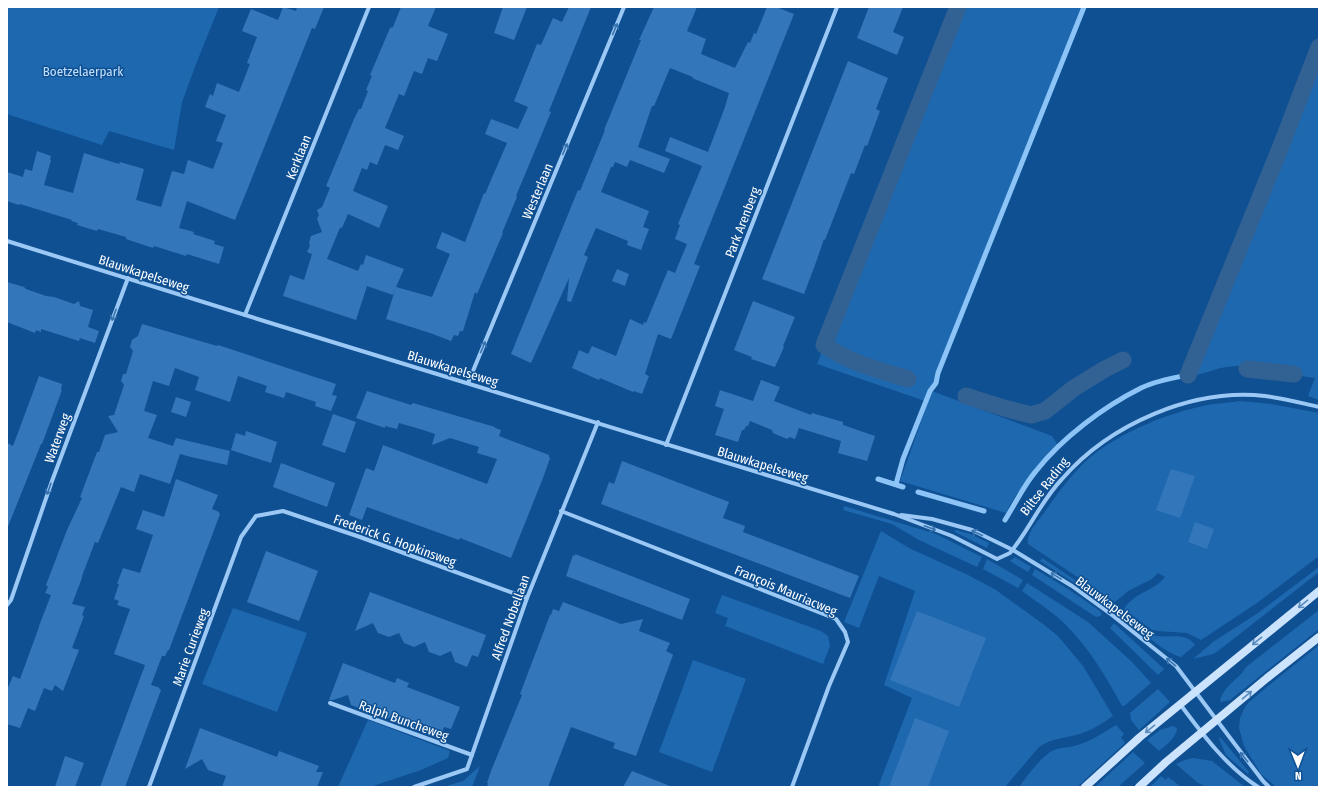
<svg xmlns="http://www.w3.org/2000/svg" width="1326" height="794" font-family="'Fira Sans Condensed',sans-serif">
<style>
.green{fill:#1e68b0}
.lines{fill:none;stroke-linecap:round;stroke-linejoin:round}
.stream{stroke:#8cc4f7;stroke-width:5}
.canal{stroke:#326293;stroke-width:17}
.building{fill:#3377ba}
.street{stroke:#9bc8f4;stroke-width:4}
.secondary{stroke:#cbe3fd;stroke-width:8}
.oneway{stroke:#3974b0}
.oneway2{stroke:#5a8bbd}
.labels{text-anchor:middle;stroke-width:3;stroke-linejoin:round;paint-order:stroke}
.park-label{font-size:13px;fill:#c3e1fe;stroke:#0f5093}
.street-label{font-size:13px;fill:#fff;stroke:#0f5093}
</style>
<rect width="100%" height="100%" fill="#0f5093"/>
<!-- green -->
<g class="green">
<path d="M7,7H219L196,64L182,102L174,150L109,131L102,145L7,114Z"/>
<path d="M955,7H1082L951,337L932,391L1052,436L1058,445C1039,466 1018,487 1006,513L900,481L928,402L817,364Z"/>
<path d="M1319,44V400L1308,396L1315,378C1290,375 1268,366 1242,366C1232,366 1221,367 1211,371C1204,373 1198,375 1190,376Z"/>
<path d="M1240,401L1271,404L1319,413V556L1257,603L1201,640L1187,633L1158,631L1152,630L1124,609C1136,591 1153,592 1165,577L1158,573L1152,579L1128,591L1115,602L1028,544C1026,533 1040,519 1046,510C1058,493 1071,475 1086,461C1116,434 1165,414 1203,406C1215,403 1228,403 1240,401Z"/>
<path d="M844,506L936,534L982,557L977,567L919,540L892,524L843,510Z"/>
<path d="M956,530L970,534L989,543L987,548L955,532L954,531Z"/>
<path d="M881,531L909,548L968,575L996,590L1043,624L1058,636L1083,666L1113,716C1103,723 1092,730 1080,734C1066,738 1052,738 1039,747L1005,787H878L912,698L884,685L915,591L879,576L859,628L844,622Z"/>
<path d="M1015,557L1031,567L1028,572L1010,561Z"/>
<path d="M1042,558L1108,602L1111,605L1110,606L1040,561Z"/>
<path d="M987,559L1023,580L1018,588L983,569Z"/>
<path d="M1319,567V572L1218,651L1213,654L1193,659L1213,642L1258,613Z"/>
<path d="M1035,569L1068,589L1100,611L1102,614L1100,616L1096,617L1032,575Z"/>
<path d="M1027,583L1088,622L1132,662L1151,683L1124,706H1122C1106,677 1090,649 1066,625C1053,612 1037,602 1022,591Z"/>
<path d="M722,595L821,631L828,636L830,646L823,664L725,626L728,618L715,613Z"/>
<path d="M233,608L307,633L277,712L202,684Z"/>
<path d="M1319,610V629L1230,700L1221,702L1220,700C1226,683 1239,680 1246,667Z"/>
<path d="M1124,613C1132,620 1147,634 1157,636C1170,638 1186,632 1195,645L1181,657C1164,653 1138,628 1123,616Z"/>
<path d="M1114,623L1164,669L1158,675L1110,628Z"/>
<path d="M1319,645V787L1275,786L1261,774L1244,746L1239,728L1240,718L1245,707L1248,703L1268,686Z"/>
<path d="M693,660L746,679L712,772L659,752Z"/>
<path d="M1158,689L1170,702L1139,730L1131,720L1130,713Z"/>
<path d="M368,720L450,751L448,758L421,770L370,787H338Z"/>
<path d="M1116,725L1124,734L1121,737L1125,743L1077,787H1019C1028,775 1038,761 1050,752C1058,747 1066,748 1074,746C1090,742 1103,733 1116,725Z"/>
<path d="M1173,726L1177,728C1177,737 1166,745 1159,751L1147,740L1160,730Z"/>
<path d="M1220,737L1249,772L1248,774L1226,755L1219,739Z"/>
<path d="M1133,752L1145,763L1118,787H1095Z"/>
<path d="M1193,758L1212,761L1245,787H1206L1197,782L1176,764L1185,760Z"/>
<path d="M480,766L472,787H443L463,781Z"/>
<path d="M1161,776L1166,780L1168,777L1181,787H1150Z"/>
</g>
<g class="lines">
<!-- stream -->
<g class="stream">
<path d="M878,479L903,487"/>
<path d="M896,484L903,459L930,391L936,383L938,373L1084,7"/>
<path d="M918,492L984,511"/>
<path d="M1005,520C1015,504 1024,485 1036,471C1062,438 1103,407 1141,388C1155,381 1172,378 1188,375"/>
</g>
<!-- canal -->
<g class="canal">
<path d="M1247,369L1294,374"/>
<path d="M1188,375L1281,146L1319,47"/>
<path d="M908,379C879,370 850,363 824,345L958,7"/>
<path d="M966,396L1004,408L1031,415L1045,411L1074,388L1105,369L1123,360"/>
</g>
</g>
<!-- building -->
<g class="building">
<path d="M283,7L296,11L297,7H324L315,29L312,28L235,220L187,201L179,228L194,232L193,234L215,241L214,244L224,247L219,264L187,254L186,256L154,246L153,248L126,239V237L98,229L97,231L77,225L78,223L71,221L72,220L20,204L19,205L7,201V172L23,177L25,169L32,171L37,151L51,156L50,160H51L44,185L73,193L84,153L119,164L120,162L144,169L136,200L161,207L172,171L184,174L188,160L213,169L223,143L216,141L226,115L205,107L210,94L213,96L217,83L239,92L250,64L247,63L257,37L242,31L251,9L278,20Z"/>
<path d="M401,7H436L428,26L448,34L437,61L428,58L422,74L414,71L404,96L399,94L385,128L404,136L398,150L385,145L377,165L370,162L367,170L362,168L353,191L388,206L379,228L348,214L342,228L341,227L339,230L327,259L358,271L361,264L363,265L366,255L404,269L396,287L432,297L450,254L436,248L442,232L465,242L484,193L485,194L507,143L485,134L491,119L518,129L528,107L514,101L537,44L541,45L553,18L562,22L569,7H591L549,111L551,112L516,196L517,197L502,233H503L477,294L475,292L463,331H460L458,336L454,335L451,341L430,333L386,319L395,290L393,295L367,286L356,320L283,296L290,275L304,280L312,254L307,252L310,246L309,243L311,236L322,232L317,219L319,215L317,210L322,207L330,188L326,186L354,119L359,109H361L368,91L366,90L372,76L370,75L390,28L393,27Z"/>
<path d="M503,7H527L514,40L494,33Z"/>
<path d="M654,7H697L687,31L706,39L701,54L735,68L748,42L750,43L754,33L756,34L767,7H776L794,14L694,264L700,266L671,339L658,334L645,374L649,376L642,394L634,391L633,392L600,378L599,380L572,368L579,350L588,354L592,346L616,356L630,319L643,325L644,322L646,323L668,270L675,273L687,244L675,239L680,225L678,224L702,166L665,151L670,137L708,152L725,107L729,93L692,78L693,77L670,68L654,106H652L638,147L670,159L664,173L630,160L627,167L615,162L613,167H611L601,192L649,211L643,227L649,229L641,250L627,245L628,241L596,228L584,255L588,257L571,302L567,301L569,278L531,363L511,354L578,190L580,191L605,130H604L641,40H639Z"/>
<path d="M869,7H903L893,32L904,37L897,55L857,38Z"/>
<path d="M848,61L888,78L876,109L880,111L867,146L865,145L854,174L851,173L825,240L824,239L815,265L804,294L762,279Z"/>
<path d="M617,269L629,274L625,286L612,281Z"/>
<path d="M7,282L24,287L26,289L46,296L54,297L74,304L79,301L80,306L93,310L88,327L99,331L95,343L80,338L79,341L41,329V332L36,330L35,333L7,322Z"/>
<path d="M753,301L795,317L783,346L784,347L775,367L751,359L752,357L734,350Z"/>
<path d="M142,324L217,346L218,345L336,384L332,395L337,396L331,411L315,406L316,402L286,392L284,398L265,392L267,386L238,376L230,402L195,390L199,377L175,368L169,386L153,381L144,411L157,415L148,438L173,446L176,438L230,451L227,465L191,457L180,454L170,484L140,474L134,492L121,487L98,543L95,542L82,576V578L72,604L85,607L82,615L84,616L72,648L79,650L63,691L55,685L52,691L44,688L35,711L28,708L20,728L7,724V690L13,676L20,679L39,627V626L51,595L45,593L48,587L46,585L67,530L82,498L80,497L97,452H99L105,435L118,432L108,416L114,415L124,385L121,381L123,374H126L133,351L130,347L132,340L138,336Z"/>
<path d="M39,376L62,384L61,390H62L42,444H41L7,529V443L13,446Z"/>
<path d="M761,380L780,387L774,401L811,415L812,413L843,422V425L875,436L867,461L838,453L841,441L799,428L795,439L790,437L787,439L773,433L772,430L750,421L748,426H746L744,430H742L738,442L715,435L724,409L715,406L720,390L753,401Z"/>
<path d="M367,391L411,405L413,403L495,427V428L501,430L499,436L549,455V457L550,458L543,478L511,558L460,538L459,540L367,507L362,520L349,515L366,468L374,471L383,445L487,484L497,459L477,453L479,447L450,438L432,445L435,434L420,429L399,423L397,429L385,426V428L356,418Z"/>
<path d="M176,397L191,402L186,417L171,412Z"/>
<path d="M333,414L356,422L345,453L322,445Z"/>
<path d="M246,431L277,442L271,463L231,450L236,433L245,436Z"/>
<path d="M622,461L729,502L723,518L745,526L743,532L859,576L850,598L601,504L609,482L614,484Z"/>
<path d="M281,463L335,483L327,507L273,487Z"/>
<path d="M1171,469L1195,476L1180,518L1156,510Z"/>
<path d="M176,479L218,495L212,509L219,512V513L220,514L169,650H168L165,656H162L151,685L160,688L159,689L161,690L125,787H100L145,665L114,654L130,609L117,605L119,601L114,599L119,584H117L123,568L140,573L153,535L136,529L143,510L164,517Z"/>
<path d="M1195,522L1214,529L1207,549L1188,542Z"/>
<path d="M266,551L318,571L299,621L247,602Z"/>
<path d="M575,554L690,599L682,620L566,576L573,555L575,556Z"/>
<path d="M370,592L486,635L478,657L472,655L467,667L455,662L451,651L440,656L429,652L425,642L414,647L404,643L399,633L389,637L378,633L373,623L355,631Z"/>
<path d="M563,602L621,624L643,619L639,631L670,643L666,651L672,654L673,655L636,756L613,748L615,743L571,727L548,787H487L488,783H487L491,771L522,695L520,694L550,615H551L553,609L559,611Z"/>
<path d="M917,611L986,638L959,707L890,680Z"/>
<path d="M343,663L395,683L397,678L409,683L407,687L460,707L451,729L444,727L440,739L428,734L423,723L413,729L404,725L397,713L387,719L377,715L373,705L362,709L351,705L348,695L333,700H329Z"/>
<path d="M915,718L949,731L928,787H889Z"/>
<path d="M200,728L277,757L279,751L319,766L316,772H323L317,787H222L226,776L208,770L202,759L185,769Z"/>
<path d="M65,756L84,763L75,787H55Z"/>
<path d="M632,771L670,786V787H623Z"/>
</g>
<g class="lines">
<!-- street -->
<g class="street">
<path d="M7,241L277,325L894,514L952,536L997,559L1010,553C1029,530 1041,501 1062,479C1110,424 1192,388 1265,396C1283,398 1301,403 1319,407"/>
<path d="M245,315L369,7"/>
<path d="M468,383L624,7"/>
<path d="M666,445L837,7"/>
<path d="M561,511L836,619L845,632L848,642L829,686L792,787"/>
<path d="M901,515L932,519L972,530L1013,550L1072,586L1112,615L1176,666L1237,747L1263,781L1269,787"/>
<path d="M7,605L11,600L52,481L128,278"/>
<path d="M330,703L472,755"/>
<path d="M1180,704C1203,735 1226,766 1258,787"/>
<path d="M149,787L241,537L256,516L283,511L360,537L527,598"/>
<path d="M414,787L467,769L527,598L598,422"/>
</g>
<!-- secondary -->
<g class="secondary">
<path d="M1085,787L1140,737L1319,591"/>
<path d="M1139,787L1166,762L1267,678L1319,637"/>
</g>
</g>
<!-- one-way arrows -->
<defs><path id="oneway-shaft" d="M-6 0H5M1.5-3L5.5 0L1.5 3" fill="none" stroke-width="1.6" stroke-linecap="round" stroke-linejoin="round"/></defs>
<g class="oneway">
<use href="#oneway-shaft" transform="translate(615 29) rotate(-67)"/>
<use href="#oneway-shaft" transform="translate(565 149) rotate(-67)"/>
<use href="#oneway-shaft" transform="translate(114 315) rotate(110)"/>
<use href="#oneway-shaft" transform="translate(483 347) rotate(-67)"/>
<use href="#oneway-shaft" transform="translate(49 489) rotate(109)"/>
<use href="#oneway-shaft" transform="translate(930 528) rotate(21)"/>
<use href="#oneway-shaft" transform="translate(977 533) rotate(-155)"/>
<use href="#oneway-shaft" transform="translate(1056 576) rotate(-149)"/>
<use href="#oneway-shaft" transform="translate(1171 662) rotate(-141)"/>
<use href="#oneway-shaft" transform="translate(1244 757) rotate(-128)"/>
</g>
<g class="oneway2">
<use href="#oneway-shaft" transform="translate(1303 604) rotate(141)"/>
<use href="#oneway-shaft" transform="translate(1257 641) rotate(141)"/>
<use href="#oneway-shaft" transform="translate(1247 695) rotate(-40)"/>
<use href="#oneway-shaft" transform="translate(1150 729) rotate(141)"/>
</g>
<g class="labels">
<!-- park labels -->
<g class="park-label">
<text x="83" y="76">Boetzelaerpark</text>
</g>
<!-- street labels -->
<g class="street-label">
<text transform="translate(298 157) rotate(-68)" y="5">Kerklaan</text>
<text transform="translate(537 191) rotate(-67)" y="5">Westerlaan</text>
<text transform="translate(742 222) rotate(-69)" y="5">Park Arenberg</text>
<text transform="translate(144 273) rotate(18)" y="5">Blauwkapelseweg</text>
<text transform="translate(453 368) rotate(17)" y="5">Blauwkapelseweg</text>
<text transform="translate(57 438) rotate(-70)" y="5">Waterweg</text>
<text transform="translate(763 464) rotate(17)" y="5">Blauwkapelseweg</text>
<text transform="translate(1044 486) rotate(-52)" y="5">Biltse Rading</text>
<text transform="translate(395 540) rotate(20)" y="5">Frederick G. Hopkinsweg</text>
<text transform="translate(786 590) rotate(23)" y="5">François Mauriacweg</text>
<text transform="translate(1115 607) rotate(37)" y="5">Blauwkapelseweg</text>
<text transform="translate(510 617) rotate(-70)" y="5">Alfred Nobellaan</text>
<text transform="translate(190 647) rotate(-70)" y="5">Marie Curieweg</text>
<text transform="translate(404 720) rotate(20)" y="5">Ralph Buncheweg</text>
</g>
</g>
<!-- border -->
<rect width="1326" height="794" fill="none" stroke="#ffffff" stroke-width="16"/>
<!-- north arrow -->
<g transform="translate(1298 766) rotate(179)" stroke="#0f5093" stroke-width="3" paint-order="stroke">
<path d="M0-3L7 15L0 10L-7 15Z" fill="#ffffff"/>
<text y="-6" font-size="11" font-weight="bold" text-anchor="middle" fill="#ffffff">N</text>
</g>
</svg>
